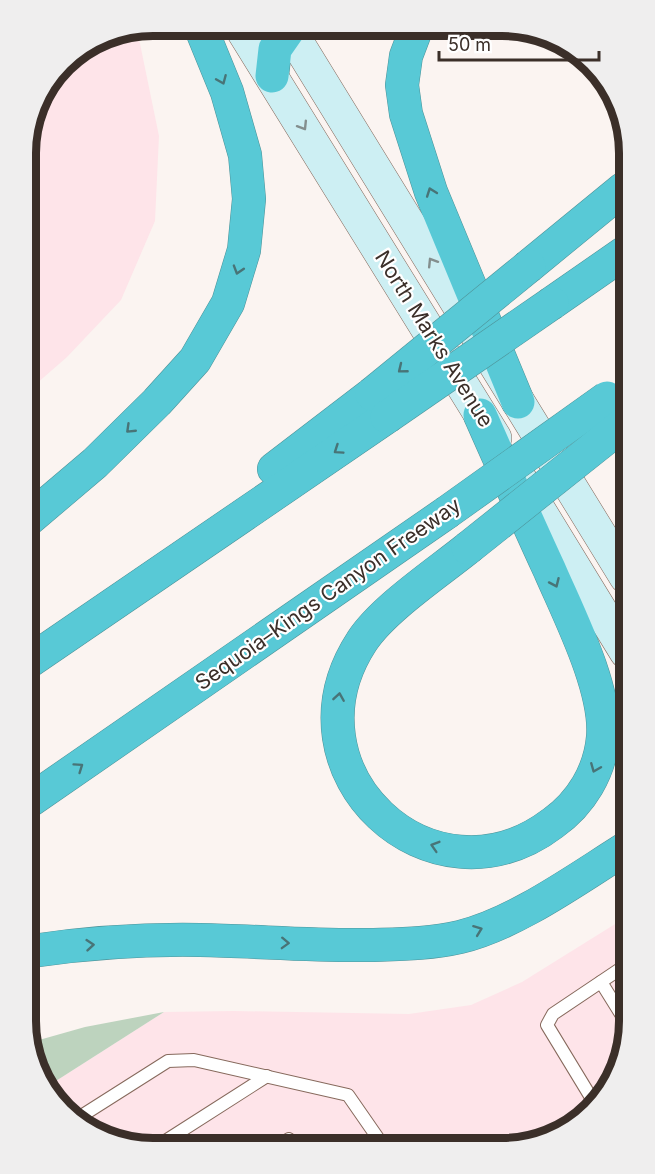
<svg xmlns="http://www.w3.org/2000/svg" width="655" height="1174" font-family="Inter,sans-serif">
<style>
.industrial{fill:#fee4e9}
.green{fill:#bdd3be}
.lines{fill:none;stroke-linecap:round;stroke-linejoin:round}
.service-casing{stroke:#86695c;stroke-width:14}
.secondary-casing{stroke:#86695c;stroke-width:34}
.motorway-casing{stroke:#4e9399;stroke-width:34}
.service{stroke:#fff;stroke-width:12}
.secondary{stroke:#cdeff3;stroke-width:33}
.motorway{stroke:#58c9d6;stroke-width:33}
.motorway-bridge-casing{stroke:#4e9399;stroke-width:34;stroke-linecap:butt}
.motorway-bridge{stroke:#58c9d6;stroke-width:33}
.oneway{stroke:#487477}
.oneway2{stroke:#848f8e}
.labels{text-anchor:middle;stroke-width:4.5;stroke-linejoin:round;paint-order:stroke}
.street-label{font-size:21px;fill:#3b2f29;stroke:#fff}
.rim{fill:none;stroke:#3b2f29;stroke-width:8}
</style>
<rect width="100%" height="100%" fill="#fbf4f1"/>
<!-- industrial -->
<g class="industrial">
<path d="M137,29L159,136L155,221L121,300L67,357L28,391L27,136L39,96L69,57L104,35Z"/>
<path d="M628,916L629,1030L603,1098L544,1142L136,1147L69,1117L48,1086L164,1012L234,1011L409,1014L471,1005L522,982Z"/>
</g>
<!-- green -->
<path class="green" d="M164,1012L48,1086L32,1063V1042L85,1027Z"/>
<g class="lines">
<!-- service casing -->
<g class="service-casing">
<g id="service">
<path d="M601,982L629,1027"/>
<path d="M595,1104L547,1025L553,1014L629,963"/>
<path d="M75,1120L168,1061L194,1060L348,1095L382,1144"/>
<path d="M279,1145L289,1139"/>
<path d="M156,1147L267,1076"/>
</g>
</g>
<!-- secondary casing -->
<g class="secondary-casing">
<g id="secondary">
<path d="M240,26L495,438"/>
<path d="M287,26L626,577"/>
<path d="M520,479L626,652"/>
</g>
</g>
<!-- motorway casing -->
<g class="motorway-casing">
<g id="motorway">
<path d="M417,27L406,56L402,85L406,114L431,192L518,402"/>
<path d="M272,76L275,49L291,26"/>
<path d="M529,266L623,189"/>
<path d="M552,303L624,253"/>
<path d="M274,469L372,394"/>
<path d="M29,519L95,463L157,402L195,360L228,303L244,250L249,199L245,155L227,92L200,26"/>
<path d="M468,548C437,573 383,609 362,641C277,771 432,915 553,823C581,803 600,772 603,737C607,689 569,615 550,571C526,519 503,467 480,415"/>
<path d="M30,661L387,417"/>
<path d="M31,800L446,513"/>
<path d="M32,951C87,943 144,939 200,940C256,941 313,946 369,945C399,944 430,944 460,937C517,923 578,878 628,847"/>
</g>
</g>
<!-- service -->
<use href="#service" class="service"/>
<!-- secondary -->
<use href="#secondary" class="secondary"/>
<!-- motorway -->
<use href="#motorway" class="motorway"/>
<!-- motorway-bridge casing -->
<g class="motorway-bridge-casing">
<g id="motorway-bridge">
<path d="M372,394L529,266"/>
<path d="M387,417L552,303"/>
<path d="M446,513L607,398"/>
<path d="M468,548L625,423"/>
</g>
</g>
<!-- motorway-bridge -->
<use href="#motorway-bridge" class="motorway-bridge"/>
</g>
<!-- one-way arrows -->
<defs><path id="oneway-chevron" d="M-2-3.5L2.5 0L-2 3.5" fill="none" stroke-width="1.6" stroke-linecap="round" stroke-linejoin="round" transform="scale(1.5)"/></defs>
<g class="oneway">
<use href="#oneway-chevron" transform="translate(222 80) rotate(67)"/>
<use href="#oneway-chevron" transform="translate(431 192) rotate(-110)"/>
<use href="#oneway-chevron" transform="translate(238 270) rotate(107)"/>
<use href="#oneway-chevron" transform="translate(402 369) rotate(141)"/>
<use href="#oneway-chevron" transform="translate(130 429) rotate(136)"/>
<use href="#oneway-chevron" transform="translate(338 450) rotate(146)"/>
<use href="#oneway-chevron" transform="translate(555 583) rotate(66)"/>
<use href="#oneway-chevron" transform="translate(339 697) rotate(-81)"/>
<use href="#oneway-chevron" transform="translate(79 767) rotate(-35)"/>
<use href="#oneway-chevron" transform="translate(595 768) rotate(112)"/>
<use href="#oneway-chevron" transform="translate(435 846) rotate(-163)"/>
<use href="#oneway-chevron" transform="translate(478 930) rotate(-21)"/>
<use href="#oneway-chevron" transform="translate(285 943) rotate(2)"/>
<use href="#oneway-chevron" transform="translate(90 945) rotate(-5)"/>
</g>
<g class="oneway2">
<use href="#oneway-chevron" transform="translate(303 126) rotate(58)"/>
<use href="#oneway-chevron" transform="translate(432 262) rotate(-122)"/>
</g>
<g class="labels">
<!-- street labels -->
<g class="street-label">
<text transform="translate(434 339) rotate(58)" y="7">North Marks Avenue</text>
<text transform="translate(328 594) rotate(-35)" y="7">Sequoia–Kings Canyon Freeway</text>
</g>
</g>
<!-- crop -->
<path d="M0 0H655V1174H0ZM153 36H502A117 117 0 0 1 619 153V1021A117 117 0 0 1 502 1138H153A117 117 0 0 1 36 1021V153A117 117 0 0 1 153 36Z" fill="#efeeee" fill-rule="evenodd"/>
<path class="rim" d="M153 36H502A117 117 0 0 1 619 153V1021A117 117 0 0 1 502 1138H153A117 117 0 0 1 36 1021V153A117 117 0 0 1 153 36Z"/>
<!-- scale -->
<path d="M439 51v9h160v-9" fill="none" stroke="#3b2f29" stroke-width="3"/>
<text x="448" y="51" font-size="18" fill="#3b2f29" stroke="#ffffff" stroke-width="4.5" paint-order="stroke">50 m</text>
</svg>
